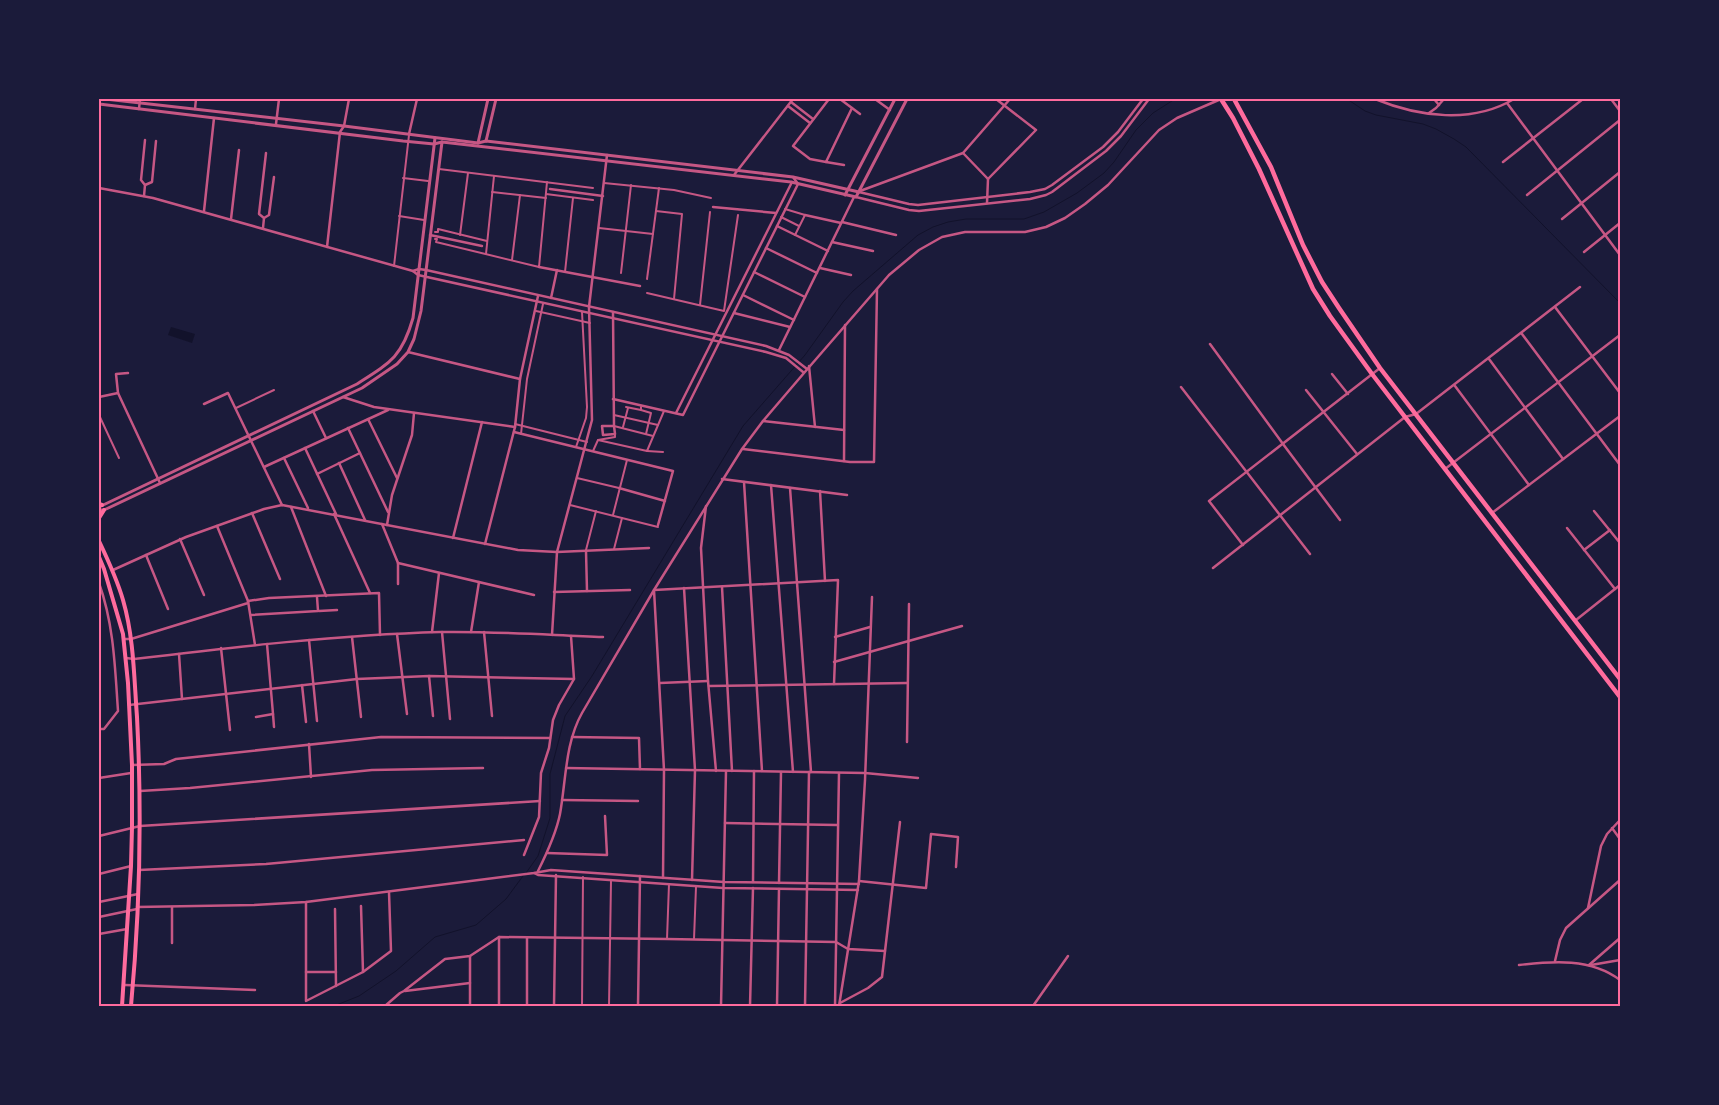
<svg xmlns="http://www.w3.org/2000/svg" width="1719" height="1105" font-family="Overpass,sans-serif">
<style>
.water{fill:#12122b}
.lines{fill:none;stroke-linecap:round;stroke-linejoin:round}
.stream{stroke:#12122b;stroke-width:1}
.pedestrian{stroke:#c65784;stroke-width:2}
.minor{stroke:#c65784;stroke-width:2.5}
.tertiary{stroke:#c65784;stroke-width:3}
.secondary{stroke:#ff6b9d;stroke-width:4}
.trunk{stroke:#ff6b9d;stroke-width:4.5}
.neatline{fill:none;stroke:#ff6b9d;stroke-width:2}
</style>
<rect width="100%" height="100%" fill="#1b1b3a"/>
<!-- water -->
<path class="water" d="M171,327L195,334L192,343L168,335Z"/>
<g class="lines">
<!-- stream -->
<g class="stream">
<path d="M1347,99L1365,111L1376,115L1423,124L1436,129L1454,139L1466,147L1620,303"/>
<path d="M526,873L538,856L550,818V774L565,716L592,676L743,426L805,355L843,302L853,291L918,235L933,227L948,222L966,219H1024L1044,212L1077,193L1104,173L1114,162L1136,130L1153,113L1175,99"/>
<path d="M334,1006L359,996L396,971L435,937L476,925L506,899L523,876"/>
</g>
<!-- pedestrian -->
<g class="pedestrian">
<path d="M439,169L593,188"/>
<path d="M403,178L428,181"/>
<path d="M604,183L674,190L711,198"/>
<path d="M492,192L546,198"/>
<path d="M546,194L593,200"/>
<path d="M785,209L805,215L795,235"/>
<path d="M656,211L682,214L674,299"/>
<path d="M399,216L424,220"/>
<path d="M781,217L799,226"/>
<path d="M599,228L653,234"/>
<path d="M435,232H438V229L487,241"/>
<path d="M460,235L468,173"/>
<path d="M435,239H437L436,242L539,267L547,182"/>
<path d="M486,254L494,176"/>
<path d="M512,260L520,195"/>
<path d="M394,266L409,135"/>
<path d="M565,272L573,198"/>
<path d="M621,273L631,185"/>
<path d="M647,279L659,188"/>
<path d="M647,293L724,311L738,215"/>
<path d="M700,305L710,212"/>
<path d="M536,311L590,323"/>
<path d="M626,407L641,410"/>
<path d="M641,407V410L651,413L646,434"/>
<path d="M236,408L274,390"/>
<path d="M99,415L119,458"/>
<path d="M614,415L658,425"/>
<path d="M515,424L587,442"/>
<path d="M614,426L653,436"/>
<path d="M623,427L628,408"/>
<path d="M521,434L527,379L543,304"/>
<path d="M615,434V437L598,440L647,451L664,411"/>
<path d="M576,447L586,418L587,407L582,312"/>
<path d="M593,451L598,440"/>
<path d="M647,451L663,452"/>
<path d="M99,471V472"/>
<path d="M577,478L619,488"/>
<path d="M570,505L658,527"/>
<path d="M613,515L627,460"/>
<path d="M614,549L622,518"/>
<path d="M586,550L596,511"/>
<path d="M667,939L669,884"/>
<path d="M694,939L696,887"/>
<path d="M582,1006L583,877"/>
<path d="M609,1006L611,881"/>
</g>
<!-- minor -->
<g class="minor">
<path d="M829,99L793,146L810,159L826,162L852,108L840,99"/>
<path d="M875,99L890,110"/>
<path d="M1375,99C1419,117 1472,124 1514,99"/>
<path d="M1434,99L1439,105"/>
<path d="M1611,99L1620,111"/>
<path d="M791,102L813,119"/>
<path d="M1507,103L1620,255"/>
<path d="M788,106L810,123"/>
<path d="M852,108L860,114"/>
<path d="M139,109L140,99"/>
<path d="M195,109L196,99"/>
<path d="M1429,113L1436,108L1444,99"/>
<path d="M276,124L279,99"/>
<path d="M409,134L417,99"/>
<path d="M963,153L988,179"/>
<path d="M826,162L844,165"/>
<path d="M1503,162L1583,99"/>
<path d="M734,175L793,99"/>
<path d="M145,185L152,182L156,141"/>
<path d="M99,188L153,198L413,271L418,275L766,352L786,358L803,372"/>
<path d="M550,189L603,196"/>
<path d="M860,191L963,153L1010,99"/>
<path d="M859,192L909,204L918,205L1030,192L1045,189L1052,185L1103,147L1118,132L1143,99"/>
<path d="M1527,195L1620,120"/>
<path d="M99,196L100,188"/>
<path d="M144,196L145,185L141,180L145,140"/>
<path d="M856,197L909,210L919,211L1030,199L1046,195L1052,192L1106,151L1121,136L1149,99"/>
<path d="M987,203L988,179L1036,130L996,99"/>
<path d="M713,207L776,213"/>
<path d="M204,211L214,118"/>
<path d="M805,215L841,223"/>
<path d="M264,218L269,215L274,177"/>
<path d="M231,219L239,150"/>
<path d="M1562,219L1620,172"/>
<path d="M842,222L896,235"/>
<path d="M777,226L828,251"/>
<path d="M263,228L264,218L259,214L266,153"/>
<path d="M430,235L482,246"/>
<path d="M832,242L873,251"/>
<path d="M327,247L340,132L344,126L349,99"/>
<path d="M766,248L817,273"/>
<path d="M1584,252L1620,223"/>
<path d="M539,267L640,286"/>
<path d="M820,268L851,275"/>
<path d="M413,271L419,269L426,270L766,346L789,355L807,369"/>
<path d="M754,272L805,297"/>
<path d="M743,295L794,320"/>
<path d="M551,298L557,270"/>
<path d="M1555,307L1620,393"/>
<path d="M613,312L614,426H602L603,435L615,434L614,426"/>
<path d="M734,313L790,327"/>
<path d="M1522,334L1620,465"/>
<path d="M1210,344L1283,444L1340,520"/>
<path d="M779,350L854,197"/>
<path d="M408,352L520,379"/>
<path d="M1489,359L1563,459"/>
<path d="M809,366L815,427"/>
<path d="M1332,374L1348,394"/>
<path d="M1455,386L1529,485"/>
<path d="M1181,387L1310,554"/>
<path d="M1306,390L1357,454"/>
<path d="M118,393L160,483"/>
<path d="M99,397L118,393L116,374L128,373"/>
<path d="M343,397L374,407L515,427"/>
<path d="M613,399L683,415L798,184L793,177"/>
<path d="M204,404L228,393L282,505"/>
<path d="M313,411L326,438"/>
<path d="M676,413L792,182"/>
<path d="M368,419L397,478"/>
<path d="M763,421L844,430"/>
<path d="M348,428L388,512"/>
<path d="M514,432L673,471L658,525"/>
<path d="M305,448L336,514H334L370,593"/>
<path d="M743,449L850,462H874L877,289"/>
<path d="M284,458L308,508"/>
<path d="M844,461L845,325"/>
<path d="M339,463L365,520"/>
<path d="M264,467L388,410"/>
<path d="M1445,469L1620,335"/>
<path d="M317,474L360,453"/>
<path d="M722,479L847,495"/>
<path d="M744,482L762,771"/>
<path d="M771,485L793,772"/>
<path d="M619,488L665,501"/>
<path d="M790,488L811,772H809L805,1006"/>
<path d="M820,491L825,581"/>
<path d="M706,506L701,548L708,681L716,771"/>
<path d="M291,507L326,596"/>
<path d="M1594,511L1620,543"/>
<path d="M252,513L280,579"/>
<path d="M1492,513L1620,416"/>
<path d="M382,524L398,563V584"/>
<path d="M387,525L392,495L412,435L414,413"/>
<path d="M217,526L248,601L255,645"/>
<path d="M1567,528L1615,589"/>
<path d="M453,538L482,422"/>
<path d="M180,539L204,595"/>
<path d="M485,544L515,427L520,379L538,296"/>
<path d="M1243,545L1209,501L1380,368"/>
<path d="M1584,550L1610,530"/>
<path d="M586,551L587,591"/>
<path d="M146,555L168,609"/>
<path d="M398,563L534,595"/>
<path d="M1213,568L1405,417L1416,414L1580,287"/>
<path d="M113,570L186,537L264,509L282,505L518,550L557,552L649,548"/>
<path d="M99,583C114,625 115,668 118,711L104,729H99"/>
<path d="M722,587L732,771"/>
<path d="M684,588L695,770L692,880"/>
<path d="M554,592L630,590"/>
<path d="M319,611L337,610"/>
<path d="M251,615L318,611L317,597"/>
<path d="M1576,620L1620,585"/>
<path d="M432,632L439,573"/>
<path d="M442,632L450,719"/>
<path d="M471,632L479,582"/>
<path d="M484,632L492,716"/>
<path d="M397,634L407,714"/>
<path d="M552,635L557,552L592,420L589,307L607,155"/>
<path d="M352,637L361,717"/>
<path d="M835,637L870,627"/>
<path d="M124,639H131L248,603V601L269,598L379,593L380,635"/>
<path d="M309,640L317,721"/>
<path d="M221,648L230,730"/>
<path d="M179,654L182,699"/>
<path d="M126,658L134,659C235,647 337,635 440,632C494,631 548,635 603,637"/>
<path d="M834,662L962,626"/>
<path d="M429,676L433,716"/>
<path d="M660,683L708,681"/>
<path d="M302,685L306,722"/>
<path d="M709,686L907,683"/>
<path d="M129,705L357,679L429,676L574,679"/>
<path d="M273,714L274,727"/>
<path d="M256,717L273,714L267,644"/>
<path d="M572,737L639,738L640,769"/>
<path d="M907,742L909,604"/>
<path d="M309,744L311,777"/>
<path d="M132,765L164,764L176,759L381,737L550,738"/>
<path d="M566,768L865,773L918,778"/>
<path d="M99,778L131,773"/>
<path d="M140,791L190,788L372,770L483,768"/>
<path d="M562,800L638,801"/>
<path d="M725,823L837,825"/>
<path d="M1612,828L1620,839"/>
<path d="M99,836L140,826L540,801"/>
<path d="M547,853L607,855L605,816"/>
<path d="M524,855L539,817L541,773L549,748L553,720L559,705L574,679L571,636"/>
<path d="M139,870L266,864L524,840"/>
<path d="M538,871C547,853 556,834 560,814C566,781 565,743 582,713L654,590L742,449L763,421L804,373L889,275L919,250L942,237L965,232H1025L1046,227L1065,218L1085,204L1108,185L1159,130L1177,118L1221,99"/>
<path d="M534,873L538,875L723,888L858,890"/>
<path d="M99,874L131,866"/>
<path d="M663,878L664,770L654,590L838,580L834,684"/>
<path d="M859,881L926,888L931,834L958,837L956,867"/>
<path d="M753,882L754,771"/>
<path d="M779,883L781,772"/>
<path d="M99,902L138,894"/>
<path d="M306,902V1001L363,972L391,951L389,892"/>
<path d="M361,906L363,972"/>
<path d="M137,907L254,905L306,902L534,873L551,870L724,882L859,884"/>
<path d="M172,907V943"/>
<path d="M1588,908L1601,846L1607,834L1620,820"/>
<path d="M335,909L336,986"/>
<path d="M99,917L137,909"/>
<path d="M99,934L127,929"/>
<path d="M470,956V1006"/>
<path d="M1555,961L1560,940L1566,928L1620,880"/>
<path d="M1519,965C1553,961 1591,958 1620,980"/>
<path d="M1589,965L1620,938"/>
<path d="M1591,965L1620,960"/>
<path d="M306,972H336"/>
<path d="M125,985L255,990"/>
<path d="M405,991L470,983"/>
<path d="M840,1003L868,988L882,977L900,822"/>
<path d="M385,1006L400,993L404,991L445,959L470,956L499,937L667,939L836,942L848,949L885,951"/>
<path d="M499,1006V937"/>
<path d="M527,1006V938"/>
<path d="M554,1006L556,875"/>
<path d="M638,1006L640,876"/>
<path d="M721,1006L726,771"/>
<path d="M750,1006L753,888"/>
<path d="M777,1006L779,889"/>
<path d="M835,1006L839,773"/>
<path d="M839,1006L859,881L865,780L872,597"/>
<path d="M1033,1006L1068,956"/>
</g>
<!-- tertiary -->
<g class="tertiary">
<path d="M105,99L344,126L478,143L486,141L793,177L859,192"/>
<path d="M99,104L403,141L434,144L442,142L791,182L856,197L907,99"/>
<path d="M486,141L496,99"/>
<path d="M478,143L488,99"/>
<path d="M845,195L895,99"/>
<path d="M99,507L357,384C390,363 402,357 413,318L435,138"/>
<path d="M99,510H104L362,388L397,364L408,352L414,339L421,311L442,142"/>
</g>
<!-- secondary -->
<g class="secondary">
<path d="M99,504L102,505"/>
<path d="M99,518L104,510"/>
<path d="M99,541C108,560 117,579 123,600C134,638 134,678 137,717C142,814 140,910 131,1006"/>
<path d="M99,557L104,569L123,634L128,683L132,765V827L131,866L122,1006"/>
</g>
<!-- trunk -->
<g class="trunk">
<path d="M1221,99L1233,118L1259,169L1313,289L1330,316L1372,374L1620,697"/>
<path d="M1234,99L1271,167L1303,245L1322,282L1339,308L1380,368L1620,679"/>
</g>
</g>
<!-- border -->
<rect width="1719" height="1105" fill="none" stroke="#1b1b3a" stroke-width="200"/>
<rect x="100" y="100" width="1519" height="905" class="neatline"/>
</svg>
